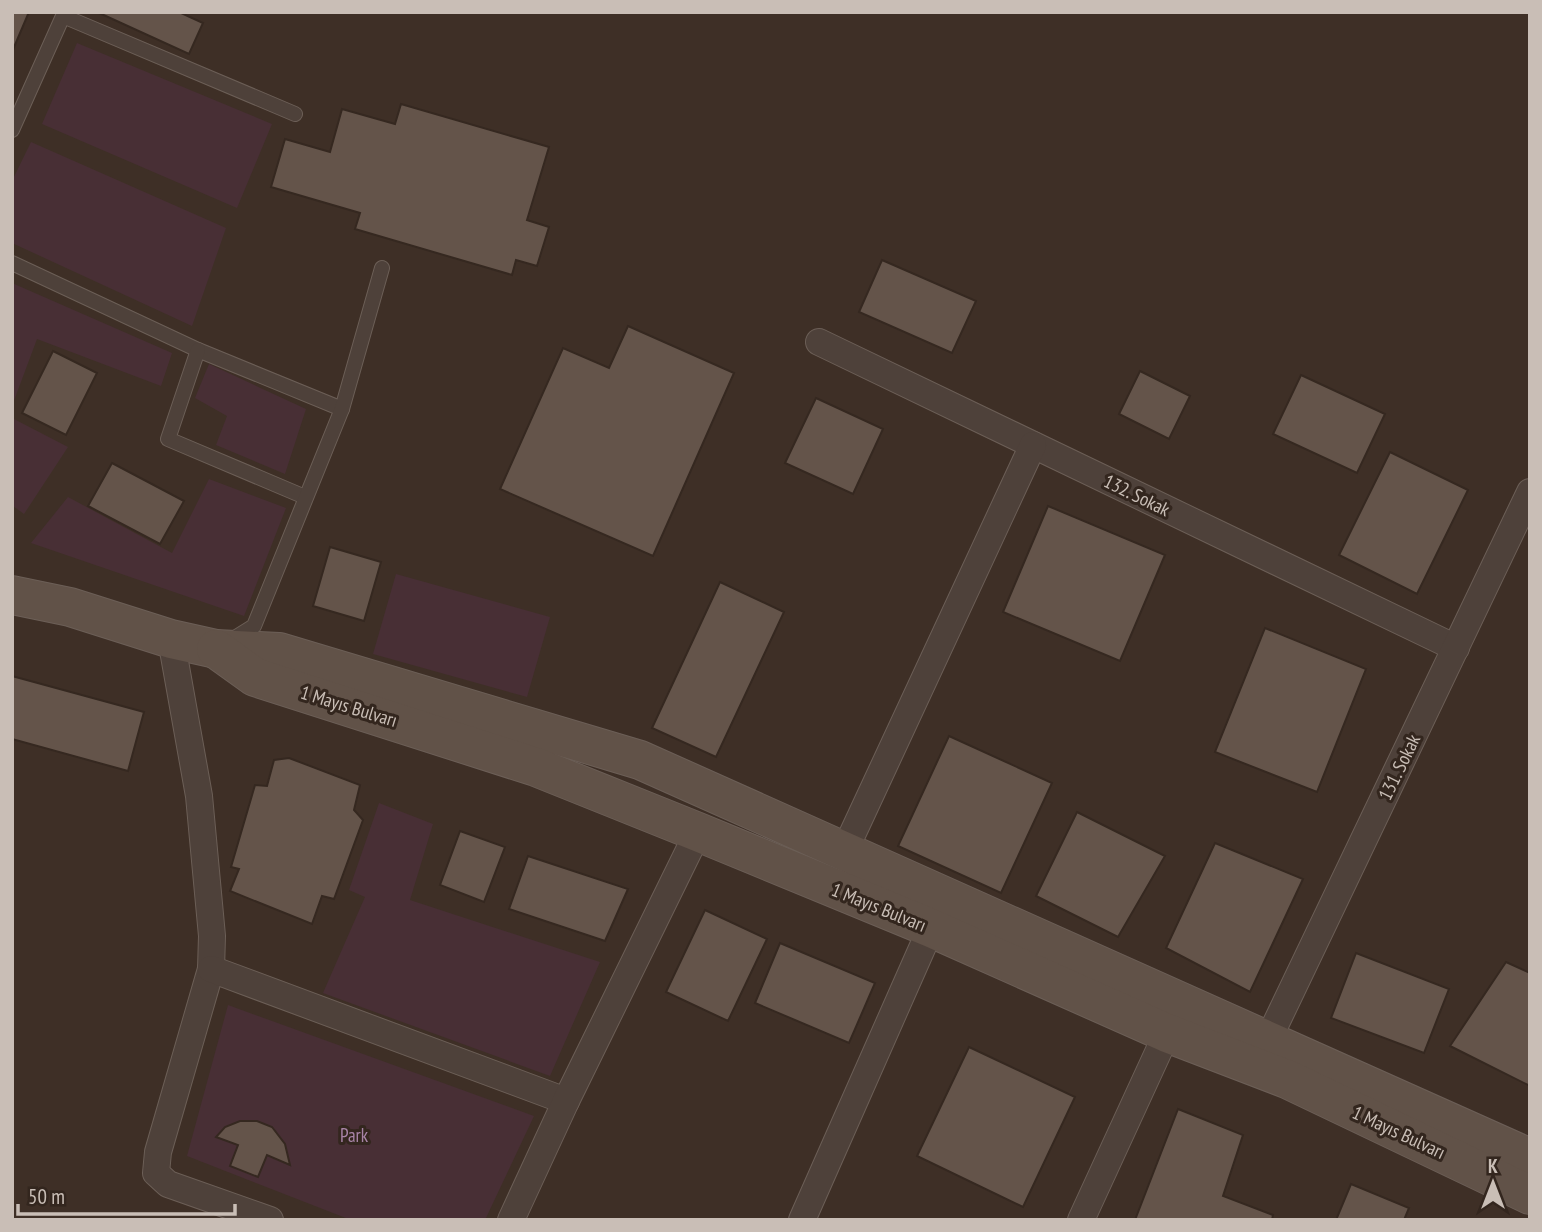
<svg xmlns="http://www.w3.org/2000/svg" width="1542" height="1232" font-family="'PT Sans Narrow',sans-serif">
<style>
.green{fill:#482f35}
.building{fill:#64544a;stroke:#352820;stroke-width:2}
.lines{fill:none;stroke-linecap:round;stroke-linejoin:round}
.lane-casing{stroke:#6c5f57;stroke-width:16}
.street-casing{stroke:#6c5f57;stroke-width:28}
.secondary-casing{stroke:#6c5f57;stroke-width:40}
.lane{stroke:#4e413a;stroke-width:14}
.street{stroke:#4e413a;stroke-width:26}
.secondary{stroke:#615248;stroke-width:38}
.labels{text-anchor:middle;stroke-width:6;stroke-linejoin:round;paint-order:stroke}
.street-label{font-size:19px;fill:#c9beb6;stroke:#33261e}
.park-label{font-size:19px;fill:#a884a7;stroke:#33261e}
</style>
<rect width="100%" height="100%" fill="#3e2f26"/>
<!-- green -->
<g class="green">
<path d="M77,43L272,124L237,208L42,124Z"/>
<path d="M31,142L226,228L192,326L12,243V181Z"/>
<path d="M12,283L172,353L161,386L37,339L12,406Z"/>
<path d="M209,364L306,409L285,474L216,445L227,416L195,398Z"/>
<path d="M12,418L68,447L24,514L13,506L12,500Z"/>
<path d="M209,479L286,508L244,616L31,543L68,497L172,553Z"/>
<path d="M396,574L550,617L527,697L373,654Z"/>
<path d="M379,803L433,824L410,900L600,962L550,1076L323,993L365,897L349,890Z"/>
<path d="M228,1005L534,1116L485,1220H351L187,1156Z"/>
</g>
<!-- building -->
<g class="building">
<path d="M12,12H29L12,52Z"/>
<path d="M97,12H179L203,23L189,54Z"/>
<path d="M401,104L549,147L527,220L549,227L537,266L516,260L512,275L355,229L360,213L271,187L285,139L330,152L342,109L395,124Z"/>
<path d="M882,260L976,301L952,353L859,312Z"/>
<path d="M628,326L734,373L653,556L500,489L563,348L609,368Z"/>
<path d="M53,351L97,373L66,435L22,413Z"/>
<path d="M1140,371L1190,396L1169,439L1119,414Z"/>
<path d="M1301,375L1385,414L1357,473L1273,434Z"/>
<path d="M816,398L883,429L853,494L785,463Z"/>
<path d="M1390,452L1468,490L1417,594L1339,555Z"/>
<path d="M112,463L184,501L160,544L88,506Z"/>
<path d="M1048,506L1165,555L1120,661L1003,612Z"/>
<path d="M330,547L381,562L364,621L313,606Z"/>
<path d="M720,582L784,612L716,757L652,728Z"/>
<path d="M1265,628L1366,669L1317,792L1215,752Z"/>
<path d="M12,676L144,712L128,771L12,739Z"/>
<path d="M949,736L1052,783L1001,893L898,846Z"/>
<path d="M289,758L360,785L354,810L363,820L334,899L322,896L312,924L230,891L239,869L231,867L255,785L267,786L274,760Z"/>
<path d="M1077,812L1165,856L1118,937L1036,896Z"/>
<path d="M460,831L505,847L484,902L440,885Z"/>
<path d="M1215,843L1303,879L1250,992L1166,948Z"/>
<path d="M528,856L628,889L605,941L509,909Z"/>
<path d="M705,910L767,939L728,1021L666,992Z"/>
<path d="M780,943L875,983L849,1043L755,1003Z"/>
<path d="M1356,953L1449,989L1424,1053L1331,1018Z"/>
<path d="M1506,962L1530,973V1086L1450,1046Z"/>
<path d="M969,1047L1075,1097L1023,1207L917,1156Z"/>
<path d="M1178,1109L1243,1135L1223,1196L1273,1215L1272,1220H1135Z"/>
<path d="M240,1121H257L272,1127L285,1144L290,1165L267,1155L258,1177L230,1166L238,1145L216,1137L225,1127Z"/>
<path d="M1351,1184L1409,1208L1404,1220H1336Z"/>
</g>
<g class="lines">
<!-- lane casing -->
<g class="lane-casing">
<g id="lane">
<path d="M12,130L63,16L295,114"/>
<path d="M12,263L198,350L342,409"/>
<path d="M198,350L168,439L305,497"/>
<path d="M230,641L254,626L342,409L382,268"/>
</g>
</g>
<!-- street casing -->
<g class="street-casing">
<g id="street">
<path d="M819,342L1456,648"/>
<path d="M171,639L199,796L212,936L211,969L158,1152L156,1173L168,1184L270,1220"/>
<path d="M844,852L1033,445"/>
<path d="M211,969L566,1101"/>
<path d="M1267,1042L1530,492"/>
<path d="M511,1220L566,1101L698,832"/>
<path d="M802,1220L931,928"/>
<path d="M1081,1220L1167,1033"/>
</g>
</g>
<!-- secondary casing -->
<g class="secondary-casing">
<g id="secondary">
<path d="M12,595L70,607L171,639L216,649L279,652L640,760L1530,1158"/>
<path d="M216,649L255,677L536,767L698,832L931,928L1167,1033L1287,1079L1530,1195"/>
</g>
</g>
<!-- lane -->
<use href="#lane" class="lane"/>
<!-- street -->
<use href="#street" class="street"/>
<!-- secondary -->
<use href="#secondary" class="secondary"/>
</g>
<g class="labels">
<!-- street labels -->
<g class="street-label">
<text transform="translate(1137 495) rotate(26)" y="7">132. Sokak</text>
<text transform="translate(349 706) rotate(17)" y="7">1 Mayıs Bulvarı</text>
<text transform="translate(1399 767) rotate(-64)" y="7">131. Sokak</text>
<text transform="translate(879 907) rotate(22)" y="7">1 Mayıs Bulvarı</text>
<text transform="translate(1399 1132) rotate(25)" y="7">1 Mayıs Bulvarı</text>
</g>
<!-- park labels -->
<g class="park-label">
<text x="354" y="1142">Park</text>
</g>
</g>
<!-- border -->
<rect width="1542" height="1232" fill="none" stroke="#c9beb6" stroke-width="28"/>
<!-- north arrow -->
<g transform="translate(1493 1183)" stroke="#33261e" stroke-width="5" paint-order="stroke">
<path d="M0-5L12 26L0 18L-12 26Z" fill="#c9beb6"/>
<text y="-10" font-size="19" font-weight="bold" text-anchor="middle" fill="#c9beb6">K</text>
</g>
<!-- scale -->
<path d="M18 1204v10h217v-10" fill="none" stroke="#c9beb6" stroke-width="3.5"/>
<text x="28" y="1204" font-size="21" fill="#c9beb6" stroke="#33261e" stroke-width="5" paint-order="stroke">50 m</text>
</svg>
